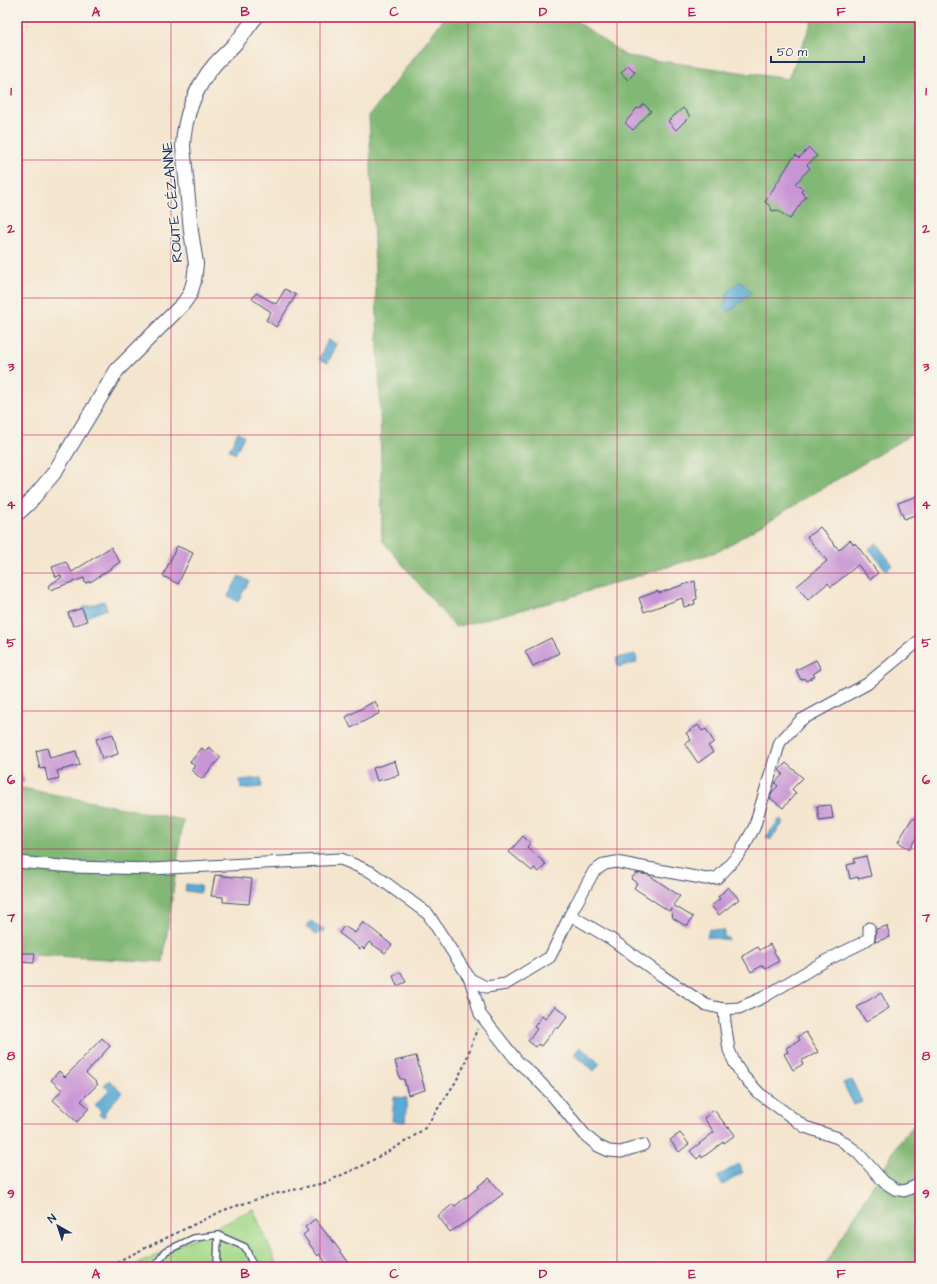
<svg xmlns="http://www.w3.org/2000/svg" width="937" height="1284" font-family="'Architects Daughter',sans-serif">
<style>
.green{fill:#a3d888;stroke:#5f8473}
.forest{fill:#82b874;stroke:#4e7469}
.water{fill:#5babd5;stroke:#3b6d9a}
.building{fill:#c794d4}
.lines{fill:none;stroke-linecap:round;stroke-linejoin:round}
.service-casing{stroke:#3c4a6f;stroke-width:8}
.minor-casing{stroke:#3c4a6f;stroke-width:13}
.tertiary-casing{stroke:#3c4a6f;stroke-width:16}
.path{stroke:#3c4a6f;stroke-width:2;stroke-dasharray:3 3;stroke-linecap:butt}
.service{stroke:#fff;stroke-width:5.5}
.minor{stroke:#fff;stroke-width:11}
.tertiary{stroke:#fff;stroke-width:14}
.grid{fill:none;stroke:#c2185b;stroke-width:1;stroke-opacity:0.55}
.labels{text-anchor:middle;stroke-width:3;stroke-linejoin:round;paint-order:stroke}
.street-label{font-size:15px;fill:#1b2f5e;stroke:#f7f3e8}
.neatline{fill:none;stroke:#c2185b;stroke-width:1.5}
.grid-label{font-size:13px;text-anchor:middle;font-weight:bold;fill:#c2185b}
</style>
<rect width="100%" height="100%" fill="#f7f3e8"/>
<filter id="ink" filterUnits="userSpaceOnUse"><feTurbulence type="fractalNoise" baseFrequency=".025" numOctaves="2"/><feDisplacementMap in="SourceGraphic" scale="8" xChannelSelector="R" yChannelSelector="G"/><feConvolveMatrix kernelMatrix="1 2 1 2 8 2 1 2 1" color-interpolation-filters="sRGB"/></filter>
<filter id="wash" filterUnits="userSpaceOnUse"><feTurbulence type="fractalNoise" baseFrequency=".012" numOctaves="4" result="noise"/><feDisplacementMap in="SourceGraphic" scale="16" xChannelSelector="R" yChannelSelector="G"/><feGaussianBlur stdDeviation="0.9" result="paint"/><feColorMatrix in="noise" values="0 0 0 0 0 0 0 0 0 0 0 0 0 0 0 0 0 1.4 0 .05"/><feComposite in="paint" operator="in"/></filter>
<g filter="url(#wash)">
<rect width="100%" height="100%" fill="#f4e5ce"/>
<!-- green -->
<path class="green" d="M253,1209L278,1267H132L194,1238Z"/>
<!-- forest -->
<g class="forest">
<path d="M445,17H571L626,56L788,79L814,17H920V429L719,551L560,600L455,627L382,540L380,396L369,116Z"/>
<path d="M17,787L183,820L163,962L17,954Z"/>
<path d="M920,1119V1267H824L901,1139Z"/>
</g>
<!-- water -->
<g class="water">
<path d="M740,281L751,292L737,306L728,312L722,305L726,302L727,293Z"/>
<path d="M328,340L337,344L328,363L319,359Z"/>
<path d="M238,432L244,436L235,454L229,450Z"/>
<path d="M876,543L893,565L886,570L869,549Z"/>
<path d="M239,576L249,581L238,602L228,596Z"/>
<path d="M104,601L107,609L86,617L82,608Z"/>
<path d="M635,654L637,659L636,663L618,667L616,658Z"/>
<path d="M20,769L24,782L17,784V770Z"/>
<path d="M261,778L262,787L241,789L240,780Z"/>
<path d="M780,819L784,822L770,840L766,837Z"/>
<path d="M186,884L201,886L200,893L185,891Z"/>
<path d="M311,921L321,929L323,928L325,929L323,933L320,932L317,935L306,927Z"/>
<path d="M709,929L724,931V937L728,938V940L707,937Z"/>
<path d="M580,1047L600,1063L594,1071L574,1054Z"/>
<path d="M109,1080L122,1092L105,1112V1116L102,1117L99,1115L101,1111L95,1105L109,1090L104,1085Z"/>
<path d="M852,1080L862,1102L854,1105L843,1083Z"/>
<path d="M394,1097L407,1098L405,1122L392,1121Z"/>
<path d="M738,1164L743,1172L723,1185L717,1177Z"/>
</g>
<g id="blocks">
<!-- building -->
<g class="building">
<path d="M628,65L635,72L628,80L621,73Z"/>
<path d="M644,104L651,111L633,130L625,123L637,108L639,109Z"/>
<path d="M683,108L690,116L676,130L668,121Z"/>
<path d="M809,148L817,156L807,165L810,168L795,184L803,189L801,192L806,196L790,219L777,210L772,211L771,207L765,202L792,159L796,155L799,158Z"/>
<path d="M285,289L296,295L276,327L266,320L271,312L252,299L256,293L276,304Z"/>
<path d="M920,495V513L904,519L898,503Z"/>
<path d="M820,527L839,550L850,540L854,545L855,543L878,573L870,580L858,565L831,587L828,583L808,600L797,586L827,561L807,537Z"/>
<path d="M177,546L193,553L178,584L163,576Z"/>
<path d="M111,547L120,562L92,581L85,583L84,578L50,590L48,586L62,577L61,575L56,577L52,567L66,562L72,572Z"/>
<path d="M695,581L697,599L694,600L695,604L684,607L682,598L644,612L639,598L658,591L659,593Z"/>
<path d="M82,608L87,621L73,626L68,613Z"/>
<path d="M551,638L559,653L533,666L525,651Z"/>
<path d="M816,660L821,669L813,674L815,676L806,681L804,678L801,680L796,670Z"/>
<path d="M375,701L380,713L351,728L346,717Z"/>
<path d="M698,725L702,731L706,729L714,742L708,746L713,752L698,763L685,744L691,740L686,733Z"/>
<path d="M113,734L118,754L102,759L96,739Z"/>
<path d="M209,747L221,757L202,779L191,770L195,766L190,762L202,748L205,751Z"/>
<path d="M47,748L50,758L76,751L80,765L57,771L59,778L48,781L45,768L40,769L36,751Z"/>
<path d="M395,761L399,775L377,781L373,768Z"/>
<path d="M786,763L803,778L792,789L796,793L783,808L770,798L772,792L778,786L775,783L783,774L779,770Z"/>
<path d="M831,805L833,818L819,820L817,806Z"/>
<path d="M920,816V833L918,834L910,849L898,842L911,820Z"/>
<path d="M523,836L530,843L527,847L546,864L539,872L534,868L532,871L509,852Z"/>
<path d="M866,856L871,876L858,879V877L850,879L847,865L855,863L854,859Z"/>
<path d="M636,873L649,875L680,896L673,905L693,917L688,925H684L673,918L671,909L669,911L634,888L637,883L631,879Z"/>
<path d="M215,875L252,879L249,904L223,902V897L211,896Z"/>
<path d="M728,887L739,899L719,915L711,906L720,899L718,897Z"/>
<path d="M363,922L392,945L385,953L369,942L364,949L362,947L360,949L339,933L344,926L355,933Z"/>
<path d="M887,926L890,937L875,942L876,929Z"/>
<path d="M770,944L779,961L766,969L763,965L751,972L742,956L758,947L760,950Z"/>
<path d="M17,953H35L34,963L17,962Z"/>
<path d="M401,972L406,982L397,986L393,976Z"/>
<path d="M881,993L889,1008L866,1022L857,1007Z"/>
<path d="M555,1006L568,1016L558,1029L556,1027L541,1046L538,1044L536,1047L528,1041L537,1029L534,1027L542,1016L545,1019Z"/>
<path d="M806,1032L818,1052L801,1061L803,1064L793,1070L784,1054L788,1052L786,1048L800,1040L798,1037Z"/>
<path d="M102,1038L110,1046L86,1073L98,1084L81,1101L89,1108L77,1122L53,1100L62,1090L51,1080L59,1071L65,1077Z"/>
<path d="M416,1056L425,1090L408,1095L404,1079H400L395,1061Z"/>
<path d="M714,1110L728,1128L729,1127L735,1135L724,1143L723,1142L702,1158L701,1155L697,1159L690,1151L714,1132L704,1118Z"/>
<path d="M680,1133L689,1144L679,1152L670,1140Z"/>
<path d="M489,1178L503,1194L469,1220L450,1232L438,1216L453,1204L455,1206L479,1187L478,1186Z"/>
<path d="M315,1219L329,1237H330L352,1267H329L320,1254L318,1256L303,1235L308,1231L305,1227Z"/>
</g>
</g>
</g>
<g filter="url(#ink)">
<use href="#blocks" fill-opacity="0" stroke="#3c4a6f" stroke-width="1"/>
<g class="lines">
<!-- service casing -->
<g class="service-casing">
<g id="service">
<path d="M154,1267L166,1251L194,1238L218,1235"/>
<path d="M217,1267L218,1235L245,1247L254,1267"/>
</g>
</g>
<!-- minor casing -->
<g class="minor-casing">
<g id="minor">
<path d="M17,862L73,867L151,869L341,859L371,872L428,914L470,979L480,1014L518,1062L533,1075L551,1094L586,1136L598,1146L609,1151L621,1152L643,1145"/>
<path d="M570,915L594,871L605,864L616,862L706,879L717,878L724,871L740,853L754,828L780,742L801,720L867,684L920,640"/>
<path d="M470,979L486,987L506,984L550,957L570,915L611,939L662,976L706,1005L724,1009L739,1008L762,998L825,961L862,943L869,938V928"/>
<path d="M724,1009L725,1022L729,1050L735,1064L743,1076L760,1094L805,1127L838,1138L857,1152L884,1182L895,1189L904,1191L920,1184"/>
</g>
</g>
<!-- tertiary casing -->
<g class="tertiary-casing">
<path id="tertiary" d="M17,514L29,503L54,473L117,370L183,304L190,294L194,281L196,264L191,231L183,146C184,116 196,86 215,64C223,55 232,48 239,39C245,32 250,24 256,17"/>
</g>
<!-- path -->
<path class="path" d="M106,1267L224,1210L270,1195L324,1183L364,1165L410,1139L425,1128L455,1083L464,1066L477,1029"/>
<!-- service -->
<use href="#service" class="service"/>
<!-- minor -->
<use href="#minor" class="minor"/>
<!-- tertiary -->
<use href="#tertiary" class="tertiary"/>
</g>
</g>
<!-- grid -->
<path class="grid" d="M171,17V1267M320,17V1267M468,17V1267M617,17V1267M766,17V1267M17,160H920M17,298H920M17,435H920M17,573H920M17,711H920M17,849H920M17,986H920M17,1124H920"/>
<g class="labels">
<!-- street labels -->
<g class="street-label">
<text transform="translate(172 202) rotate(-95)" y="5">ROUTE CÉZANNE</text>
</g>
</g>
<!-- margin -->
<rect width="937" height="1284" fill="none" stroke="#f7f3e8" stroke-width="44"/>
<!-- north arrow -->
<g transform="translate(58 1226) rotate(321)" stroke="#f7f3e8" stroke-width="3" paint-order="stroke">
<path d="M0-3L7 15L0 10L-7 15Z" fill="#1b2f5e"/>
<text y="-6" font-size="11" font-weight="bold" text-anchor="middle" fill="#1b2f5e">N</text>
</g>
<!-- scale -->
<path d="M771 56v6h93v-6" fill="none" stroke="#1b2f5e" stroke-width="2"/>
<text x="777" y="56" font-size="12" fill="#1b2f5e" stroke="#f7f3e8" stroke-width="3" paint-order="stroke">50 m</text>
<rect x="22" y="22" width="893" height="1240" class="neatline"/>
<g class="grid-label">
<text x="96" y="16">A</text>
<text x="245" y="16">B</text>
<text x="394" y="16">C</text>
<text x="543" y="16">D</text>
<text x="692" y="16">E</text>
<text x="841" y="16">F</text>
<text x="11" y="95">1</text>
<text x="926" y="95">1</text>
<text x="11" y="233">2</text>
<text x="926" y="233">2</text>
<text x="11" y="371">3</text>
<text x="926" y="371">3</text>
<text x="11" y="509">4</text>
<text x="926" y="509">4</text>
<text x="11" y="647">5</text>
<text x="926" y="647">5</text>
<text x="11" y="784">6</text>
<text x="926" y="784">6</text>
<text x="11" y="922">7</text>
<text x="926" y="922">7</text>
<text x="11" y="1060">8</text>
<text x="926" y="1060">8</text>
<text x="11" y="1198">9</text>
<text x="926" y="1198">9</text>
<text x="96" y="1278">A</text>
<text x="245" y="1278">B</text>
<text x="394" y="1278">C</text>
<text x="543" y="1278">D</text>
<text x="692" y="1278">E</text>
<text x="841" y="1278">F</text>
</g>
</svg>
